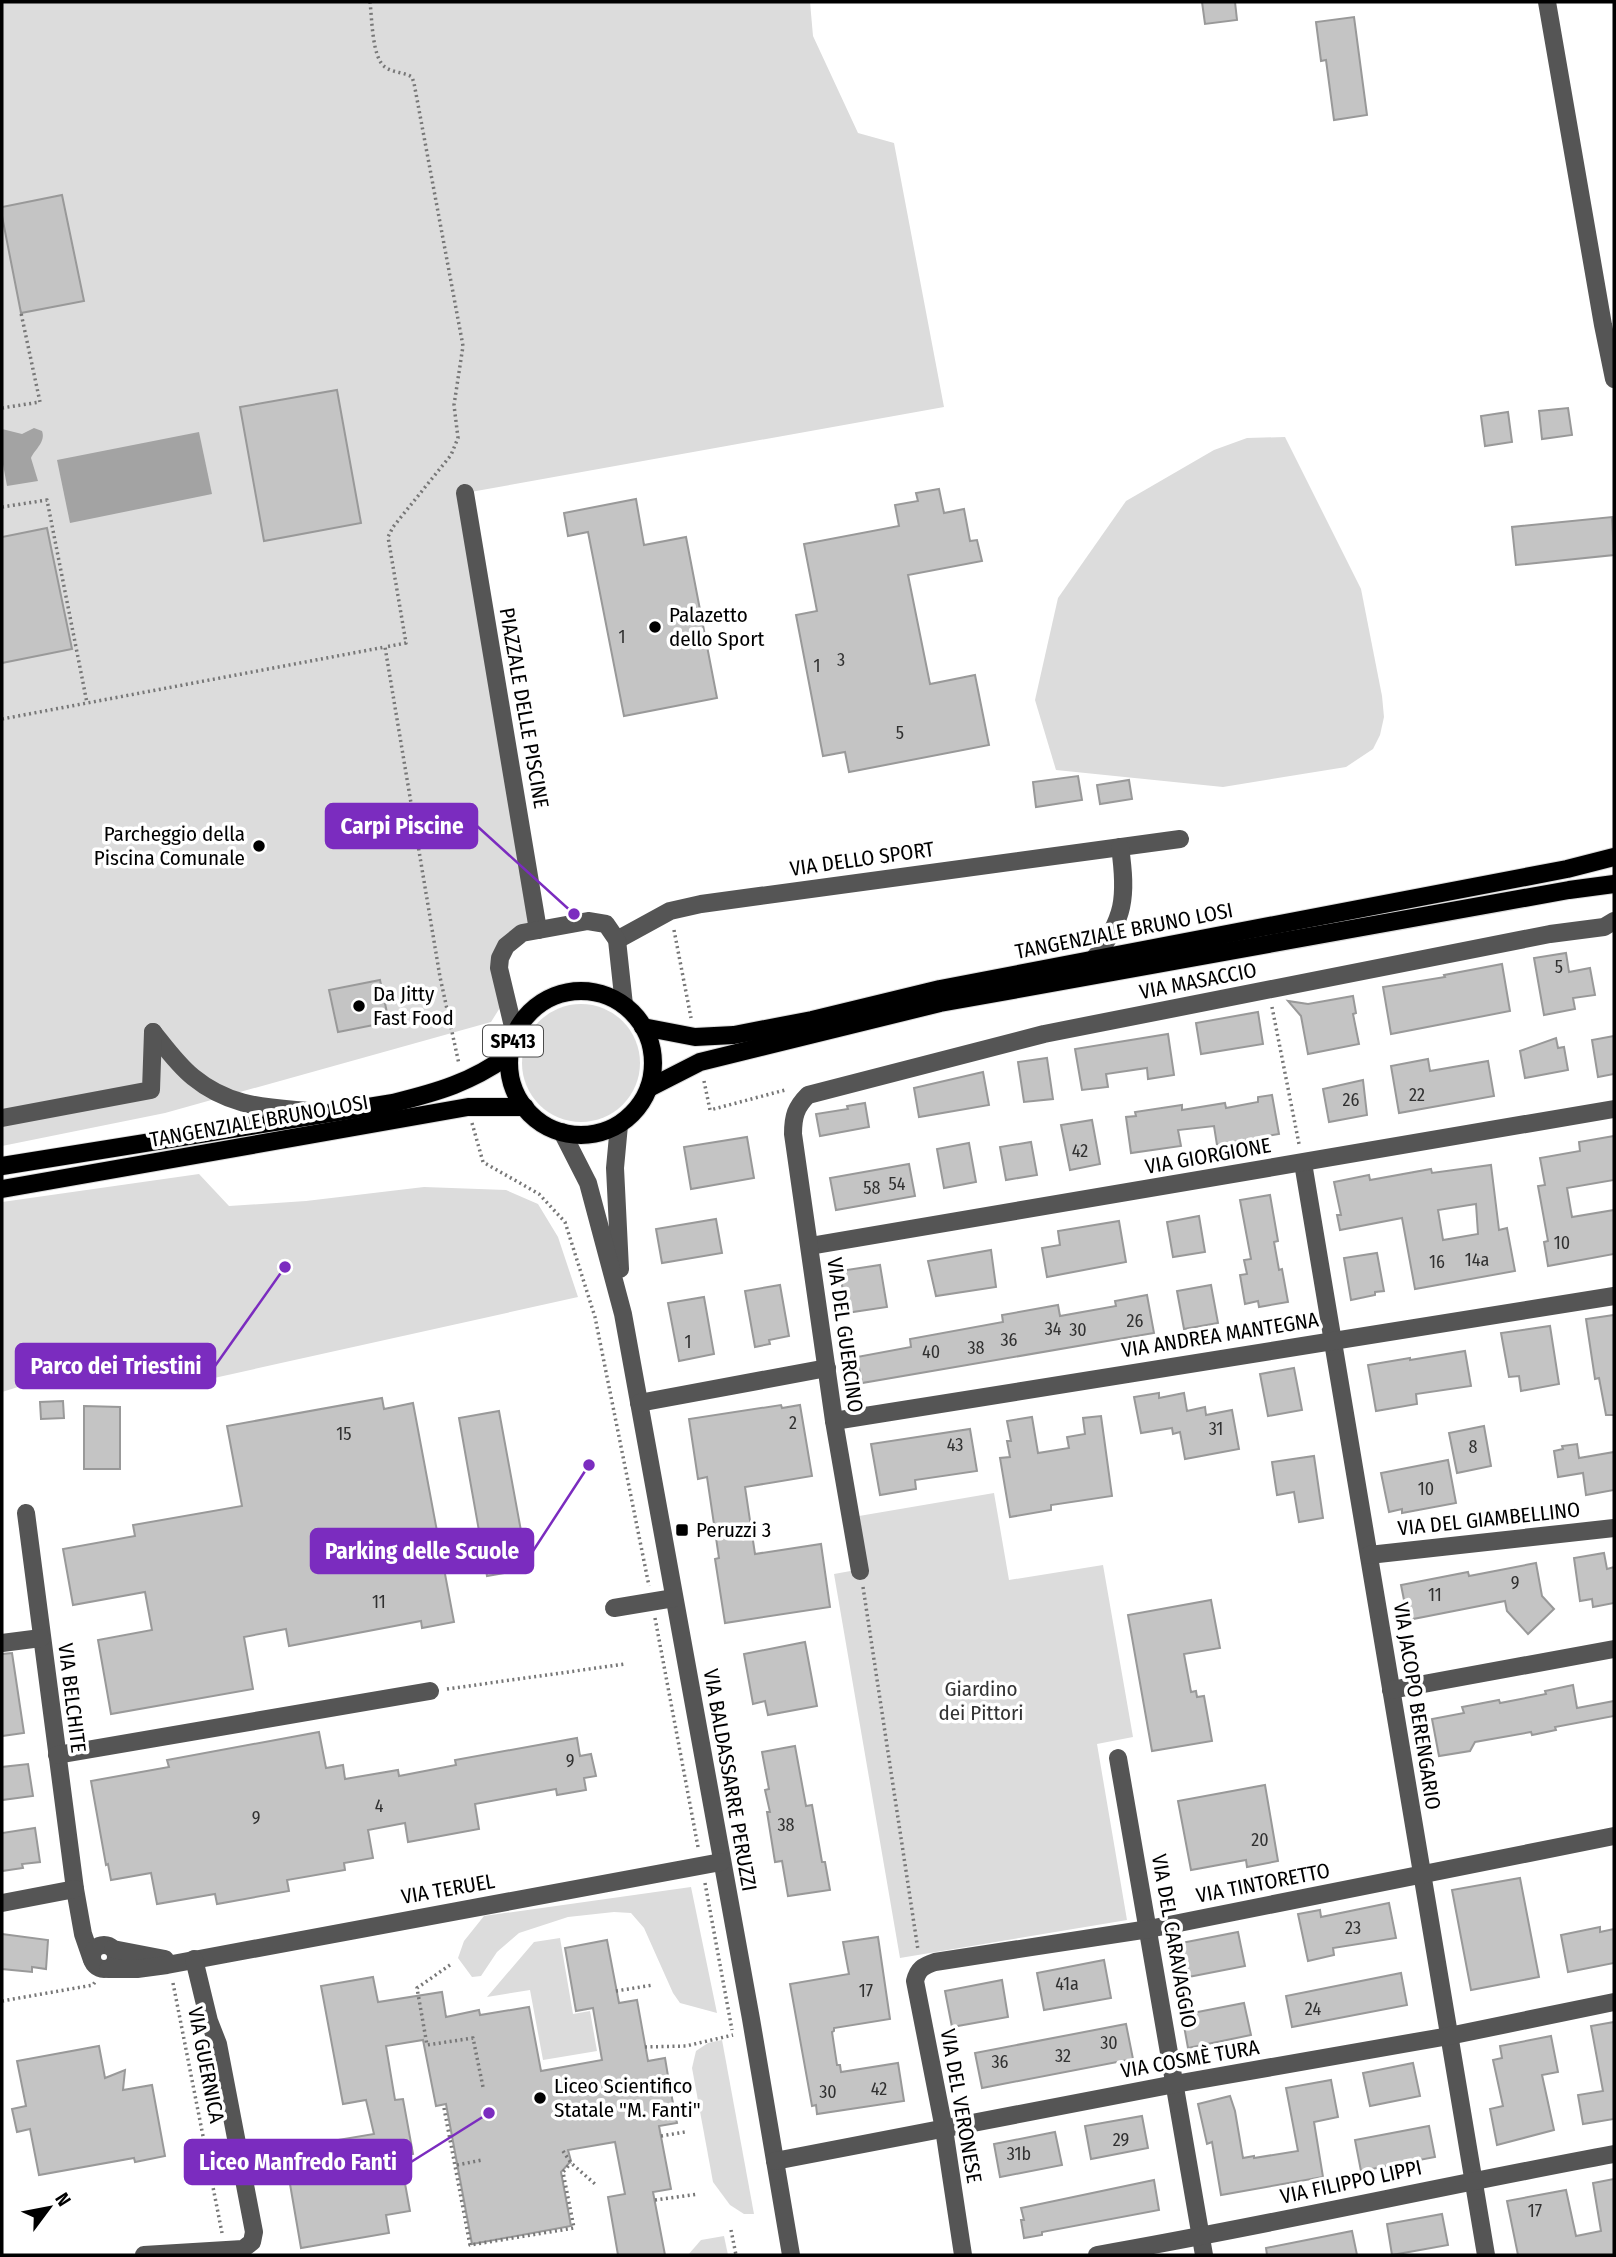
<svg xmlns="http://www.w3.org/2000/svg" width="1616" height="2257" font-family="'Fira Sans Condensed',sans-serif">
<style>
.green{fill:#dcdcdc}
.water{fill:#a3a3a3}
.building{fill:#c4c4c4;stroke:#999;stroke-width:2;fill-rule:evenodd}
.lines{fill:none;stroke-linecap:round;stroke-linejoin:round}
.major-casing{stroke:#dbdbdb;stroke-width:20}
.path{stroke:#777;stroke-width:3.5;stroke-dasharray:2 3.5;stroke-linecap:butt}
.minor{stroke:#555;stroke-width:18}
.major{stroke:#000;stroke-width:18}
.poi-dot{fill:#000;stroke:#fff;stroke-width:2.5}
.labels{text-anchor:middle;stroke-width:7;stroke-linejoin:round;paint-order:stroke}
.number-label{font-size:18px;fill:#313131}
.shield{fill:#fff;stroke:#4c4c4c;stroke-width:2}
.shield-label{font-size:19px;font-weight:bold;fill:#000}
.poi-label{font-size:21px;fill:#000;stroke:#fff;text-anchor:start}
.street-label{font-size:21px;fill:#000;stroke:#fff}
.park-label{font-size:21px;fill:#333;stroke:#fff}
.leader{fill:none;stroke:#7b2cbf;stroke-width:2.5}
.callout-dot{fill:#7b2cbf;stroke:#fff;stroke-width:2.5}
.callout{fill:#7b2cbf;stroke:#7b2cbf;stroke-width:2.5}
.callout-label{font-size:23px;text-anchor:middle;font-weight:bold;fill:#fff}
</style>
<rect width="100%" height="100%" fill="#fff"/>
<!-- green -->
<g class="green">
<path d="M2,2H810L813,36L858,133L894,143L944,407L465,493L530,925L496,947L506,998L491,1022L165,1113L2,1146Z"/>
<path d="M1285,437L1361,589L1382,696L1384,717L1380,735L1373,749L1346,767L1223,787L1056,770L1035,700L1058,598L1126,501L1214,450L1247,438Z"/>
<circle cx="581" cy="1063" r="59"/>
<path d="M199,1174L229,1206L306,1201L424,1187L506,1190L538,1204L558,1237L578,1297L178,1386L34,1382L2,1392V1202Z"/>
<path d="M994,1493L1009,1580L1103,1565L1133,1737L1097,1744L1127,1920L900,1958L834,1574L867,1568L859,1516Z"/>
<path d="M691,1887L717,2013L680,2003L673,1993L644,1928L631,1913L614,1912L568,1917L519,1933L497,1952L481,1976L472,1977L458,1958L464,1941L484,1916Z"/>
<path d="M560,1938L573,2014L590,2011L597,2051L543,2060L530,1990L487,1997L534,1942Z"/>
<path d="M722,2040L754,2214H744L730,2205L713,2182L692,2068L696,2051L708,2043Z"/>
<path d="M724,2236L728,2255H688L701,2240Z"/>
</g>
<!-- water -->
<g class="water">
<path d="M34,428L42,431C46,442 35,449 31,458L38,481L7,486L2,459V429L22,434Z"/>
<path d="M199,432L212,494L70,523L57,460Z"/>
</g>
<!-- building -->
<g class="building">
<path d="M1202,2H1235L1237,20L1205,24Z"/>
<path d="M1354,17L1367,115L1334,120L1326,60L1321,61L1316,22Z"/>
<path d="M62,195L84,301L21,313L2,216V207Z"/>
<path d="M337,390L361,523L264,541L240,407Z"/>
<path d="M1568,408L1572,435L1542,439L1539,411Z"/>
<path d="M1508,412L1512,442L1485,446L1481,416Z"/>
<path d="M939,489L944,513L964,509L970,541L977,540L982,561L908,575L930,684L975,675L989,745L849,772L845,752L823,756L796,615L817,611L804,544L899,526L895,505L918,501L916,493Z"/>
<path d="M636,499L644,545L686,537L717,698L624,716L588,532L568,536L564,513Z"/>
<path d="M1612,517L1614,555L1516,565L1512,527Z"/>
<path d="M47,528L72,649L2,663V537Z"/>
<path d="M1078,776L1082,800L1036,807L1033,782Z"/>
<path d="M1129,780L1132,799L1100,804L1097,785Z"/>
<path d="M1566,953L1569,972L1590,968L1595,995L1573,998L1575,1009L1544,1015L1534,958Z"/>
<path d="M1502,964L1510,1011L1391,1034L1383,987L1445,977L1444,975Z"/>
<path d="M380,980L389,1022L338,1032L329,990Z"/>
<path d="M1353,996L1356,1013L1353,1014L1359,1044L1308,1054L1301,1016L1288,1001L1308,1004Z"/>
<path d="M1258,1012L1263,1044L1201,1054L1196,1023Z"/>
<path d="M1168,1034L1174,1075L1148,1079L1147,1068L1106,1074L1108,1087L1082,1090L1075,1049Z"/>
<path d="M1614,1036V1074L1598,1077L1592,1040Z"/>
<path d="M1556,1038L1558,1048L1564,1047L1568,1070L1525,1078L1520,1051Z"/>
<path d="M1047,1058L1053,1099L1024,1102L1018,1062Z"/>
<path d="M1428,1059L1430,1071L1488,1061L1494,1096L1399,1113L1391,1066Z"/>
<path d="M983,1072L989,1105L919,1117L914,1088Z"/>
<path d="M1363,1080L1367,1115L1329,1122L1323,1089Z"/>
<path d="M1272,1095L1279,1134L1217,1145L1214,1126L1178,1130L1181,1146L1131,1153L1126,1117L1136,1116L1135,1112L1182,1105V1110L1225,1103L1226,1108L1258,1102V1097Z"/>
<path d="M865,1103L869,1127L820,1136L816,1114L848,1109L847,1106Z"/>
<path d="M1092,1120L1100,1164L1070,1170L1061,1125Z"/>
<path d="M1614,1136V1180L1567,1188L1572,1217L1614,1210V1254L1548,1266L1544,1242L1548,1241L1538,1186L1545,1185L1540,1158L1580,1151L1579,1142Z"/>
<path d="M747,1137L754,1178L691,1189L684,1147Z"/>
<path d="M1031,1142L1037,1175L1006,1180L1000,1147Z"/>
<path d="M969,1143L976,1182L944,1188L937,1149Z"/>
<path d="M909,1164L915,1196L836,1210L830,1178Z"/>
<path d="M1491,1165L1499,1230L1507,1228L1515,1271L1415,1289L1402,1218L1340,1230L1337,1215H1341L1334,1182L1369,1175L1370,1180L1431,1169L1432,1173ZM1476,1204L1478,1234L1443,1240L1438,1210Z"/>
<path d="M1270,1195L1278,1241L1274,1242L1279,1270L1282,1269L1288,1302L1259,1307L1258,1301L1245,1304L1240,1275L1247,1274L1244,1260L1251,1259L1240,1200Z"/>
<path d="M1199,1216L1205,1252L1173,1257L1167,1222Z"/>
<path d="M716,1219L722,1253L662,1263L656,1229Z"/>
<path d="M1119,1221L1126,1262L1047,1277L1042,1248L1060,1245L1058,1231Z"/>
<path d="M991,1250L996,1287L936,1296L928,1261Z"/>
<path d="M1377,1253L1384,1291L1375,1292V1295L1351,1300L1344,1258Z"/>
<path d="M880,1265L887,1307L846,1313L840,1271Z"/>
<path d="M780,1285L789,1336L769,1340L770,1344L755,1347L745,1291Z"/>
<path d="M1211,1285L1218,1323L1184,1329L1177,1291Z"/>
<path d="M1147,1295L1154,1333L862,1383L857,1357L911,1347L910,1339L1003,1322L1002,1315L1058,1305L1060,1316L1116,1306L1115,1301Z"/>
<path d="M704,1297L714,1354L679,1361L668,1303Z"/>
<path d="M1614,1315V1415H1606L1599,1378L1595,1379L1586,1319Z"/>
<path d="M1550,1326L1559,1384L1521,1391L1519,1376L1509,1377L1501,1333Z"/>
<path d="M1465,1351L1471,1386L1416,1394L1417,1404L1376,1411L1368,1365L1410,1358V1360Z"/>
<path d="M1294,1368L1302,1410L1268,1416L1260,1374Z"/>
<path d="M1159,1393V1398L1184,1393L1187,1411L1205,1407L1206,1415L1232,1410L1239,1449L1185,1459L1180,1432L1173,1434L1172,1428L1141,1433L1134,1397Z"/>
<path d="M382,1398L384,1409L413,1403L454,1622L422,1628L421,1621L289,1646L286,1629L244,1637L253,1689L111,1714L98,1640L152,1630L145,1592L73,1605L63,1549L135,1536L133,1525L242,1506L227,1426Z"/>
<path d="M63,1401L64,1418L41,1419L40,1402Z"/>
<path d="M781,1405L782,1408L800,1405L812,1476L745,1487L755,1554L821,1544L830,1607L725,1623L715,1559L719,1558L707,1477L698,1479L689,1419Z"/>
<path d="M84,1406L120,1407V1469H84Z"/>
<path d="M499,1411L528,1569L487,1576L459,1418Z"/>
<path d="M1101,1416L1112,1496L1051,1505V1510L1010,1517L1000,1458L1010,1457L1007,1441H1011L1007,1421L1032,1417L1038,1453L1069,1448L1067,1437L1085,1434L1083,1418Z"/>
<path d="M1484,1426L1491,1466L1457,1473L1449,1433Z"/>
<path d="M970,1429L977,1471L915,1480L916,1489L880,1495L871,1444Z"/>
<path d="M1577,1444L1579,1458L1614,1452V1490L1586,1495L1583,1473L1558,1477L1554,1451L1563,1449L1562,1446Z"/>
<path d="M1314,1456L1323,1518L1299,1522L1294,1492L1277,1495L1272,1462Z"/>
<path d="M1448,1460L1456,1503L1402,1513V1509L1389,1512L1381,1473Z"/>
<path d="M1604,1553L1607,1569L1614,1567V1603L1593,1607L1592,1599L1580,1601L1574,1558Z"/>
<path d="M1536,1563L1542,1596L1554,1609L1528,1634L1507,1611L1505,1601L1408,1620L1401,1585L1468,1572L1469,1576Z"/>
<path d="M1211,1600L1220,1648L1184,1654L1191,1692L1196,1691L1197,1697L1204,1696L1212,1741L1152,1751L1128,1615Z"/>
<path d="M805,1642L817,1706L768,1715L765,1701L753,1704L744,1654Z"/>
<path d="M12,1653L24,1733L2,1736V1654Z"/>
<path d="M1573,1685L1577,1708L1614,1701V1716L1555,1727L1556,1730L1532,1735L1531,1732L1475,1742L1470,1751L1439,1756L1432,1719L1464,1713L1462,1707L1499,1700L1500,1703L1546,1694L1545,1691Z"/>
<path d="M319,1732L326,1768L343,1765L345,1779L398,1770L399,1776L456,1765L455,1760L577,1738L580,1756L591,1754L596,1776L584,1778L586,1790L557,1795L556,1789L475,1804L479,1829L408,1842L405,1823L368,1830L373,1858L344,1863L345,1870L287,1880L289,1891L217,1904L215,1894L157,1904L151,1873L111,1880L108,1864L106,1865L91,1781L169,1767L167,1760Z"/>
<path d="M795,1746L806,1806L812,1805L822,1862H825L830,1890L788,1896L782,1861L775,1862L767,1812H770L765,1790L769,1789L762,1752Z"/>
<path d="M28,1764L33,1796L2,1800V1767Z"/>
<path d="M1265,1785L1278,1861L1247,1867L1246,1860L1191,1870L1178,1801Z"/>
<path d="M35,1828L40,1862L22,1864L23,1868L2,1871V1833Z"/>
<path d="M1520,1878L1539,1977L1471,1990L1452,1890Z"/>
<path d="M1389,1903L1396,1938L1333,1948L1334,1955L1308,1961L1298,1914L1320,1910L1321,1917Z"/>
<path d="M1600,1927V1932L1614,1929V1963L1568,1972L1561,1935Z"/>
<path d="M1238,1932L1245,1966L1178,1979L1171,1945Z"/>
<path d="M2,1934L48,1940L46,1969L32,1967V1972L2,1969Z"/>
<path d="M878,1937L890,2019L834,2028V2031L832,2032L837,2065H840L841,2072L898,2063L904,2101L817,2114L816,2105L812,2106L790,1984L849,1974L843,1942Z"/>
<path d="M607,1940L619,2003L637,2000L648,2061L665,2058L670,2088L677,2123L659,2126L671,2189L653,2192L665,2255H618L608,2197L625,2194L615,2142L568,2150L571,2161L561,2172L571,2226L472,2244L446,2104L436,2106L423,2040L386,2046L395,2100L403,2099L413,2154L400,2156L410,2211L386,2215L389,2233L301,2248L284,2149L374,2134L366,2100L343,2104L321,1986L373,1977L378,2002L442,1992L446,2017L479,2010L480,2015L529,2007L541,2071L602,2060L593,2008L576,2011L565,1948Z"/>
<path d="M1104,1960L1111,1998L1044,2010L1037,1973Z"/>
<path d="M1401,1973L1407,2005L1292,2027L1286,1996Z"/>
<path d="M1002,1980L1008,2017L952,2027L945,1991Z"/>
<path d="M1244,2003L1251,2035L1188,2048L1182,2015Z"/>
<path d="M1614,2022V2119L1583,2124L1578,2095L1603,2091L1591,2026Z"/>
<path d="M1126,2024L1133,2059L982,2088L975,2053Z"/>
<path d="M1551,2036L1558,2072L1542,2075L1554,2130L1497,2145L1490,2109L1503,2106L1493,2060L1502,2058L1500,2046Z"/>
<path d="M99,2046L105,2078L125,2070L123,2090L152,2085L165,2156L135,2162L134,2158L39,2175L30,2129L17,2132L12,2109L26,2106L17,2061Z"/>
<path d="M1413,2063L1420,2096L1370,2106L1363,2073Z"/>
<path d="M1331,2080L1338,2117L1314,2122L1323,2177L1221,2195L1212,2142L1207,2144L1198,2104L1230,2096L1235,2111L1243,2158L1254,2156V2158L1298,2151L1286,2088Z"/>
<path d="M1142,2116L1148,2148L1091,2159L1085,2126Z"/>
<path d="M1429,2126L1435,2157L1361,2171L1355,2140Z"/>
<path d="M1055,2132L1062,2165L1000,2177L994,2144Z"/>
<path d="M1614,2179V2255H1518L1507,2201L1566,2190L1576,2236L1601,2231L1593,2183Z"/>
<path d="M1154,2180L1159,2210L1042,2232V2235L1024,2238L1021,2220H1024L1021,2208Z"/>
<path d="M1442,2214L1448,2245L1392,2255L1387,2224Z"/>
<path d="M1352,2231L1357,2255H1267L1266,2248Z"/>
</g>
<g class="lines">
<!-- major casing -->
<g class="major-casing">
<g id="major">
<circle cx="581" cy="1063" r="72"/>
<path d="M643,1027L695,1037L734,1035L812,1020L940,989L1567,869L1614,857"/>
<path d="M649,1088L700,1062L940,1003L1569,890L1614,884"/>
<path d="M2,1166L393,1103C438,1092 472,1082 509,1055"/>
<path d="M2,1189L468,1107H525"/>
</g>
</g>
<!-- path -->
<g class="path">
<path d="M370,2C372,18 372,58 385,67C393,73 404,72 412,77L414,83L463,346L454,405L458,438L451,455L393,527L388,537L406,643L385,647"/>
<path d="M2,408L40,402L21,313"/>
<path d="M2,507L47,500L87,703"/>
<path d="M2,719L385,647L440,977L459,1064"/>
<path d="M674,930L691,1018"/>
<path d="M1272,1007L1299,1144"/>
<path d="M704,1081L710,1110L785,1090L786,1092"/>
<path d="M472,1123L483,1162L539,1194L565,1222L595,1317L649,1586"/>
<path d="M863,1587L918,1950"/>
<path d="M655,1618L698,1847"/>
<path d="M447,1689L625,1664"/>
<path d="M705,1883L732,2030"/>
<path d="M450,1965L417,1988L427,2045L473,2038L483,2087"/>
<path d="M173,1983L222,2233"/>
<path d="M616,1991L653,1985"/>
<path d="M2,2001L93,1985L95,1982"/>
<path d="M645,2047L686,2046L733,2035"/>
<path d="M444,2108L470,2245L574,2228L563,2172L571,2163"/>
<path d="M661,2136L685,2132"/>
<path d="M563,2151L571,2163L595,2184"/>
<path d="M457,2165L482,2160"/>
<path d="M655,2200L698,2194"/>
<path d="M731,2230L736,2255"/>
</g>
<!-- minor -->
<g class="minor">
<path d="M1547,2L1603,325L1614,379"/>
<path d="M465,493L538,930"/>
<path d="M617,940L670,911L701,904L1180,839"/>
<path d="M1093,960C1125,919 1127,897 1120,847"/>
<path d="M153,1032C165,1047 178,1065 193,1077C232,1109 270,1107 317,1112"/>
<path d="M515,1035L499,968L500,958L506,946L522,933L588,921L606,924L617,940L624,1005"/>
<path d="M2,1118L151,1090L153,1032"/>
<path d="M619,1125L615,1168L620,1269"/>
<path d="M562,1132L588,1183L623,1314L751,2019L791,2255"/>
<path d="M1303,1163L1486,2255"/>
<path d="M810,1246L1614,1109"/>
<path d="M639,1403L827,1368"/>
<path d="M834,1421L1614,1296"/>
<path d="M26,1513L75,1889L83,1934L92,1960"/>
<path d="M1369,1555L1614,1528"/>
<path d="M860,1571L834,1421L793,1134C793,1116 796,1107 808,1095L1044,1034L1550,934L1604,927L1614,921"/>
<path d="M614,1608L674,1598"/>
<path d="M2,1643L41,1638"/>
<path d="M1391,1690L1614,1649"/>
<path d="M57,1755L430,1691"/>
<path d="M1118,1758L1204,2255"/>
<path d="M2,1903L75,1889"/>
<circle cx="104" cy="1957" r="12"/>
<path d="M113,1949L165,1959"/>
<path d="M108,1969H137L167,1965L721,1862"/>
<path d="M775,2161L1175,2084L1449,2036L1614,2002"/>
<path d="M144,2255L243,2249L252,2242L254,2232L218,2044L209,2021L194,1959"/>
<path d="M963,2255L944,2129L915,1981C918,1969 923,1966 935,1962L1149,1929L1614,1836"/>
<path d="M1097,2255C1270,2225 1441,2186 1614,2154"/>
</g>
<!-- major -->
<use href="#major" class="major"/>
</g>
<!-- markers -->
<g class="poi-dot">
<circle cx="655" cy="627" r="7"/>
<circle cx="259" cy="846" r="7"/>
<circle cx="359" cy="1006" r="7"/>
<rect x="675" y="1523" width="14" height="14" rx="3.5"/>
<circle cx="540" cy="2098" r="7"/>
</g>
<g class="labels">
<!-- number labels -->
<g class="number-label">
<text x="622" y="643">1</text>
<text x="841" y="666">3</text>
<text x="817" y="672">1</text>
<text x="900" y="739">5</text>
<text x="1559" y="973">5</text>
<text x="1417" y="1101">22</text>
<text x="1351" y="1106">26</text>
<text x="1080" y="1157">42</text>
<text x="897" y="1190">54</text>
<text x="872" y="1194">58</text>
<text x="1562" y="1249">10</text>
<text x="1477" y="1266">14a</text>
<text x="1437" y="1268">16</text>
<text x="1135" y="1327">26</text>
<text x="1053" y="1335">34</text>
<text x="1078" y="1336">30</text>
<text x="1009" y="1346">36</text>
<text x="688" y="1348">1</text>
<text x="976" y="1354">38</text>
<text x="931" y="1358">40</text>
<text x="793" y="1429">2</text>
<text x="1216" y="1435">31</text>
<text x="344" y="1440">15</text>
<text x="955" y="1451">43</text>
<text x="1473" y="1453">8</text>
<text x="1426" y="1495">10</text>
<text x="1515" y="1589">9</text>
<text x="1435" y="1601">11</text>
<text x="379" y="1608">11</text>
<text x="570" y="1767">9</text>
<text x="379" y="1812">4</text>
<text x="256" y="1824">9</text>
<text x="786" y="1831">38</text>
<text x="1260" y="1846">20</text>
<text x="1353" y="1934">23</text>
<text x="1067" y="1990">41a</text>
<text x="866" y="1997">17</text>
<text x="1313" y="2015">24</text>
<text x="1109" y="2049">30</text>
<text x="1063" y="2062">32</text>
<text x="1000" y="2068">36</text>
<text x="879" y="2095">42</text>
<text x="828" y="2098">30</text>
<text x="1121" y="2146">29</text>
<text x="1019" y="2160">31b</text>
<text x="1535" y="2217">17</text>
</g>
<!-- shield labels -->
<rect class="shield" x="483" y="1025.5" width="60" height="31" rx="5"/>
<g class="shield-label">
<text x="513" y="1048">SP413</text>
</g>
<!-- poi labels -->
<g class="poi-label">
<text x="669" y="622">Palazetto<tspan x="669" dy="24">dello Sport</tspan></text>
<text x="245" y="841" text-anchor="end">Parcheggio della<tspan x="245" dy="24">Piscina Comunale</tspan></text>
<text x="373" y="1001">Da Jitty<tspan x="373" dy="24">Fast Food</tspan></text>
<text x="696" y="1537">Peruzzi 3</text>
<text x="554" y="2093">Liceo Scientifico<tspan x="554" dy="24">Statale "M. Fanti"</tspan></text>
</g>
<!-- street labels -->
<g class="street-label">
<text transform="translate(524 708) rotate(80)" y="7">PIAZZALE DELLE PISCINE</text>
<text transform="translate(862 859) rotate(-8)" y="7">VIA DELLO SPORT</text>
<text transform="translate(1124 931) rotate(-11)" y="7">TANGENZIALE BRUNO LOSI</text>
<text transform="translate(1198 981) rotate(-11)" y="7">VIA MASACCIO</text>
<text transform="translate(259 1121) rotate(-10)" y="7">TANGENZIALE BRUNO LOSI</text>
<text transform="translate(1208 1156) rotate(-10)" y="7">VIA GIORGIONE</text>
<text transform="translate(845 1335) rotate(82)" y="7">VIA DEL GUERCINO</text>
<text transform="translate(1220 1335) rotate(-9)" y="7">VIA ANDREA MANTEGNA</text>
<text transform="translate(1489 1519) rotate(-6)" y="7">VIA DEL GIAMBELLINO</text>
<text transform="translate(72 1698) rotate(83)" y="7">VIA BELCHITE</text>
<text transform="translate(1417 1706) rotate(81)" y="7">VIA JACOPO BERENGARIO</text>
<text transform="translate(730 1780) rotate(80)" y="7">VIA BALDASSARRE PERUZZI</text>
<text transform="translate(1263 1883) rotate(-11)" y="7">VIA TINTORETTO</text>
<text transform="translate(448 1889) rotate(-10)" y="7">VIA TERUEL</text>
<text transform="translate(1174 1941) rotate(80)" y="7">VIA DEL CARAVAGGIO</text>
<text transform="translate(1190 2059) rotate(-10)" y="7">VIA COSMÈ TURA</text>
<text transform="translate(206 2065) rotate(79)" y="7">VIA GUERNICA</text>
<text transform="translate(961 2106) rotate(80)" y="7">VIA DEL VERONESE</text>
<text transform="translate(1351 2182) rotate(-12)" y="7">VIA FILIPPO LIPPI</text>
</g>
<!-- park labels -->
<g class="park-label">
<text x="981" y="1696">Giardino<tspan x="981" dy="24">dei Pittori</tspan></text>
</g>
</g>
<!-- callouts -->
<path class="leader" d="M574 914L477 826M285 1267L215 1366M589 1465L533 1551M489 2113L411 2162"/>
<g class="callout-dot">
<circle cx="574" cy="914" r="7"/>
<circle cx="285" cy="1267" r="7"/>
<circle cx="589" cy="1465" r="7"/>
<circle cx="489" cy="2113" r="7"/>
</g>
<g class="callout">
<rect x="326" y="804" width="151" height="44" rx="7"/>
<rect x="16" y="1344" width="199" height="44" rx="7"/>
<rect x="311" y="1529" width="222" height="44" rx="7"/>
<rect x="185" y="2140" width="226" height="44" rx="7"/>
</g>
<g class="callout-label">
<text x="402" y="834">Carpi Piscine</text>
<text x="116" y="1374">Parco dei Triestini</text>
<text x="422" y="1559">Parking delle Scuole</text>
<text x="298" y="2170">Liceo Manfredo Fanti</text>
</g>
<!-- border -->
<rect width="1616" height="2257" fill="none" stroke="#000000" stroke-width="7"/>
<!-- north arrow -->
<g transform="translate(49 2208) rotate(58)" stroke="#ffffff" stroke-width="5" paint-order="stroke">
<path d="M0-5L12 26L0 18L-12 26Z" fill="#000000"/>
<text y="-10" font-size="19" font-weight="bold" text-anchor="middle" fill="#000000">N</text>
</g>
</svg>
